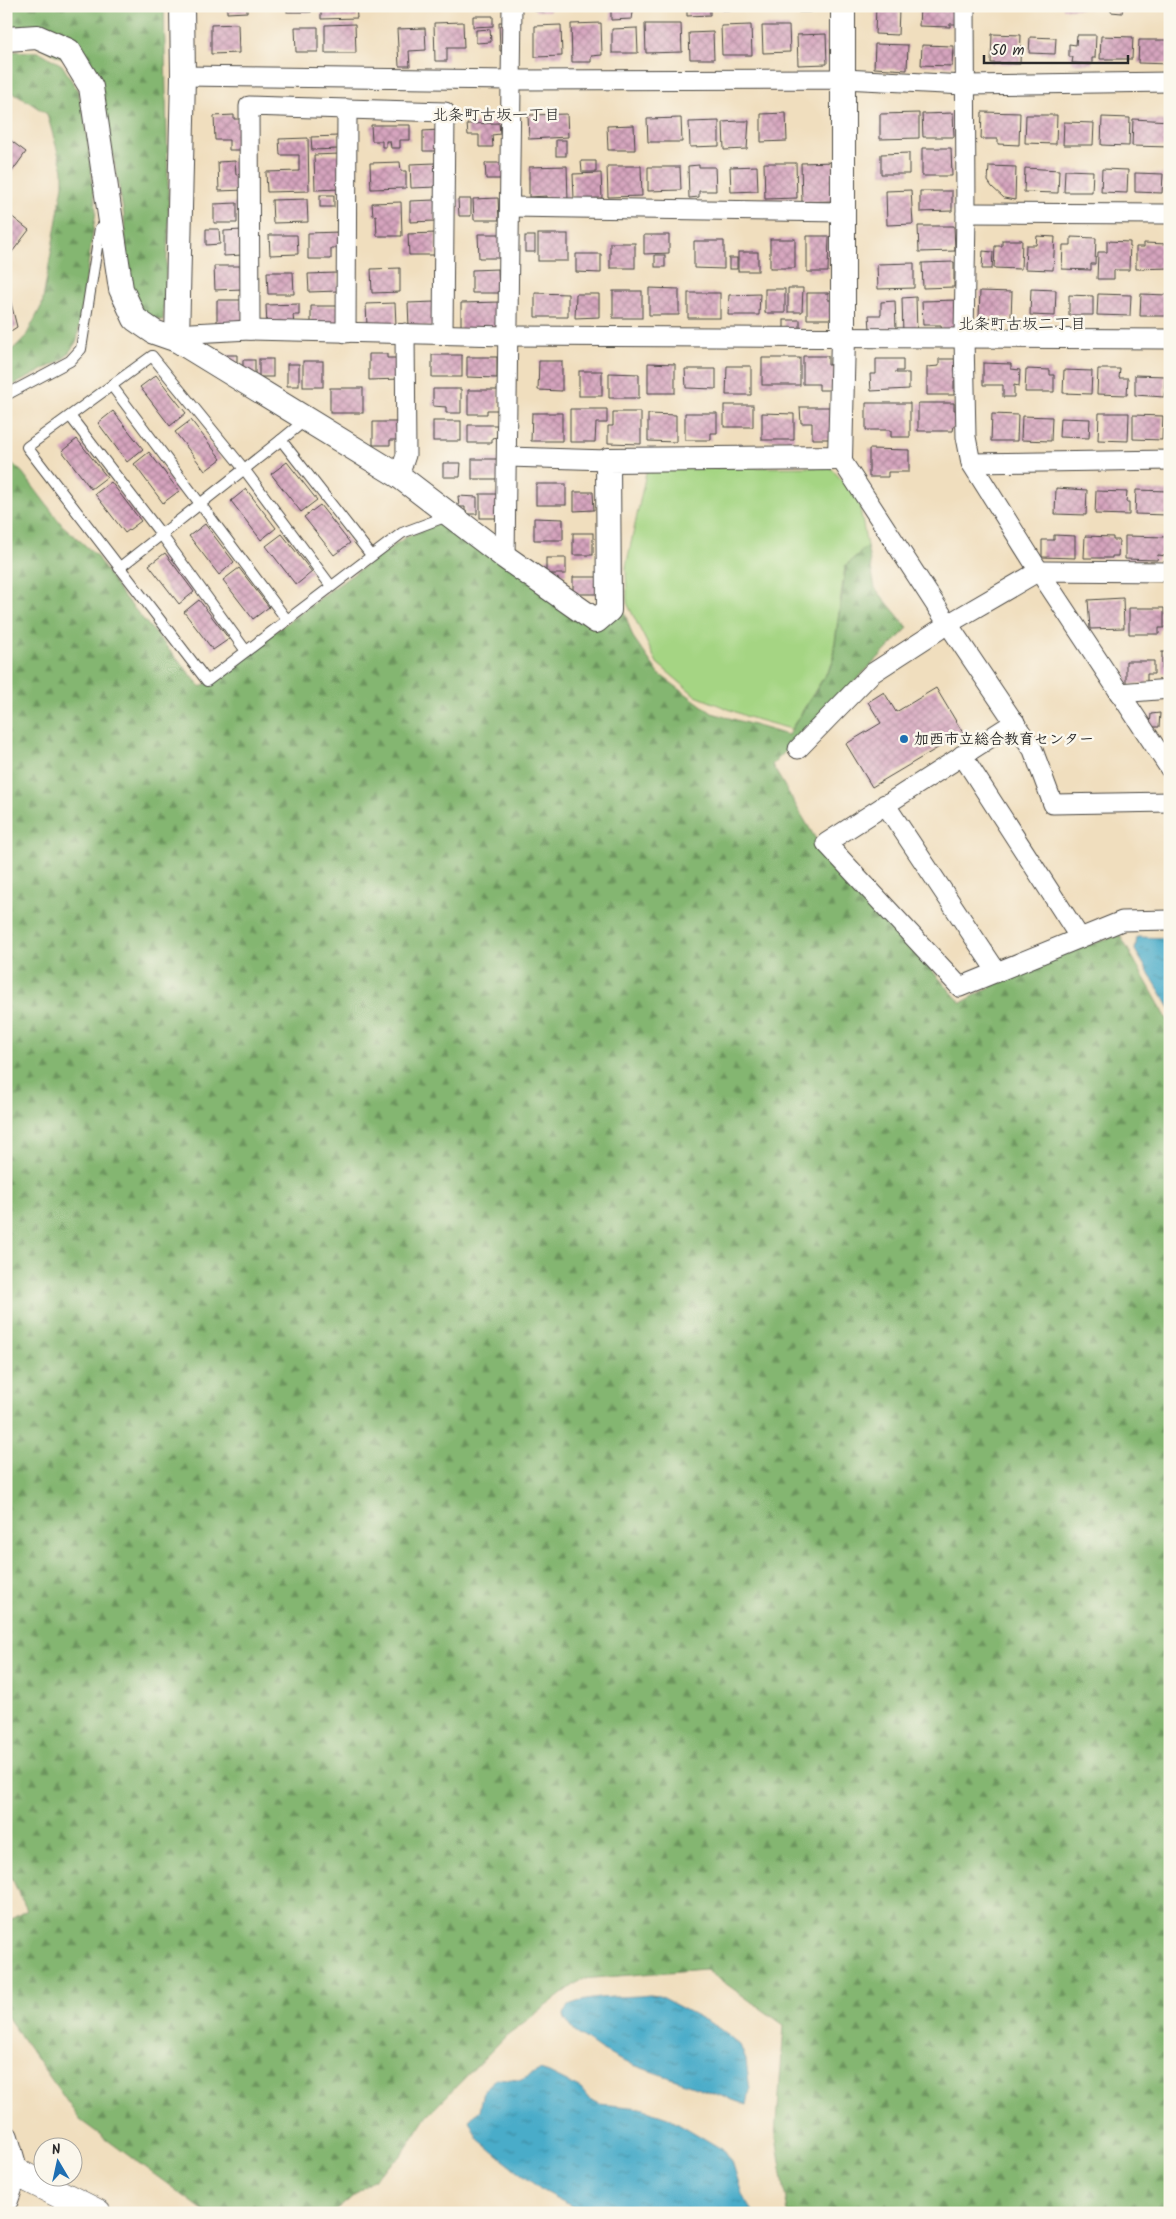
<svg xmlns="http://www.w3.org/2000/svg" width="1176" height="2219" font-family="Kalam,'Klee One',sans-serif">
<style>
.green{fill:#a5d583;stroke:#688057}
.forest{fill:url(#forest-firs);stroke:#58704e}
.water{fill:url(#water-ripples);stroke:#3a6c7a}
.building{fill:url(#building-cross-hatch)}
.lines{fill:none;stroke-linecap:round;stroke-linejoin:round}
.service-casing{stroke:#494641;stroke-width:12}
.minor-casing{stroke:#494641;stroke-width:21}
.tertiary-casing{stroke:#494641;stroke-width:26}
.primary-casing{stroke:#494641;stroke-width:29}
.service{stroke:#fff;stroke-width:10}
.minor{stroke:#fff;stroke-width:19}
.tertiary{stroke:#fff;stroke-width:24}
.primary{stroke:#fff;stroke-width:28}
.poi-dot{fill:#1f6fb2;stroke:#fbf7ec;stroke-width:2}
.labels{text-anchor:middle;stroke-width:5;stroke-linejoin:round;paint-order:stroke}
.poi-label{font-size:15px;font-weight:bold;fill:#2b2b2b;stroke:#fbf7ec;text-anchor:start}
.neighbourhood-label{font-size:16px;fill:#2b2b2b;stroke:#fbf7ec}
</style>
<defs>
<pattern id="forest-firs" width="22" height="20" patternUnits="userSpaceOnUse" patternTransform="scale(1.25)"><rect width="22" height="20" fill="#84b671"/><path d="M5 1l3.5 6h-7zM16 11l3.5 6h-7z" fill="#6c945d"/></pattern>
<pattern id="water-ripples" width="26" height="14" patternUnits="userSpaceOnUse" patternTransform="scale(1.25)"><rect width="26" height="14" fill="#49acc9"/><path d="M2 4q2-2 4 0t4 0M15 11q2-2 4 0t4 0" fill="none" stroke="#3d8ca3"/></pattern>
<pattern id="building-cross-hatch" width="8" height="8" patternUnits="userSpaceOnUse" patternTransform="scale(1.25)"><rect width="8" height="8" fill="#d6a4be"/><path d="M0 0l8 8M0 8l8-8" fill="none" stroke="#ae869b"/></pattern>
</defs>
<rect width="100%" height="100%" fill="#fbf7ec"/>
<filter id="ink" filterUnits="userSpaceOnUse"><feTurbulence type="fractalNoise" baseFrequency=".02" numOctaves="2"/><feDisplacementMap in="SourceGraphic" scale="10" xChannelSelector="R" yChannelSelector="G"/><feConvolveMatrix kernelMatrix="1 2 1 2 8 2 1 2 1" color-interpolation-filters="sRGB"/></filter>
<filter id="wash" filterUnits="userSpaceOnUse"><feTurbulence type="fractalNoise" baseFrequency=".0096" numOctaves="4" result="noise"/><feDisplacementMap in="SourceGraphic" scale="20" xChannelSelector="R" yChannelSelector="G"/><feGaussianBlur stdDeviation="1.12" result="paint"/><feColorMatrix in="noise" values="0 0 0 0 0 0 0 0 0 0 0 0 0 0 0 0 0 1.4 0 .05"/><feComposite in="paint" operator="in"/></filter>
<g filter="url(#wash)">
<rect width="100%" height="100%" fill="#f0debe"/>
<!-- green -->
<path class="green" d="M830,467L858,498L867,546L845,566L832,664L791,729L748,717L696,696L657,663L627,603L626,567L647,468Z"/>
<!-- forest -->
<g class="forest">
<path d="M6,6H164L169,225L163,320H146L128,284L124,215L99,79L6,28Z"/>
<path d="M6,51L40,52L62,65L78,91L85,120L96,211L77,341L64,359L6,389V355L25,338L42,305L63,185V170L47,114L18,95L6,91Z"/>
<path d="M6,458L22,472L62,525L95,554L120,592L201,687L331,590L406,537L450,518L599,615L618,607L623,608L633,637L659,674L712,713L788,735L832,665L846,566L867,546L875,588L908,628L772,765L817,841L961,1003L1038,961L1120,935L1170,1024V2213H788L776,2136L784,2025L705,1969L582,1979L507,2035L427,2116L401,2156L333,2213H207L80,2120L6,2015V1922L27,1910L6,1866Z"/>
</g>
<!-- water -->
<g class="water">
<path d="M1137,937L1170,938V1008L1135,950Z"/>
<path d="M650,1995L659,1996L716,2026L740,2045L746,2060L750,2090L747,2105L622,2061L601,2050L575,2032L565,2019L564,2015L568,2005C594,1995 623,1998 650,1995Z"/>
<path d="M540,2070L549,2073L581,2089L589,2099L599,2104L641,2108L668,2117L725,2151L732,2162L742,2194L754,2213H584L543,2191L502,2159L478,2139L469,2120L480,2110L484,2090L497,2078L519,2080Z"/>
</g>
<g id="blocks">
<!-- building -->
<g class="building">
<path d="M227,6H247V12L227,13Z"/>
<rect x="287" y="6" width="24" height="6"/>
<path d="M321,6H356L357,18L321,19Z"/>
<rect x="535" y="6" width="15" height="5"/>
<path d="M611,6H634L632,19L611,20Z"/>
<path d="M687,6H710V15L687,16Z"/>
<path d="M722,6H751V9L722,10Z"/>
<rect x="799" y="6" width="11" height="6"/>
<path d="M876,6H892V10H899L898,35L875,34Z"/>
<rect x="1063" y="6" width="27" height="3"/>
<path d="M1111,6H1123L1122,13L1111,12Z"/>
<path d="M920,8L957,9L956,24H950V27L919,26Z"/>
<path d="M473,16H493V26L473,27Z"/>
<path d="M463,22L464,48H447V61H435L434,23Z"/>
<path d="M499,22H508L509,51H500Z"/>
<path d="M601,23L602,55L591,56V62H572L571,24Z"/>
<path d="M238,24L239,53L211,54V25Z"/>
<path d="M355,24L356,53H325V25Z"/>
<path d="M645,24H681L682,52L646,53Z"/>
<path d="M561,25L562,56L535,57V26Z"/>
<path d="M751,25L752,55H722L721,26Z"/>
<path d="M762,26H789L790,52L763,53Z"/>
<path d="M295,27H318V52H296Z"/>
<path d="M425,28L426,50L409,51L410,66H399L397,29Z"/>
<path d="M637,28L638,53H612V29Z"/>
<path d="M490,29L491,42L476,43V30Z"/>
<path d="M713,32L714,59H690L689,33Z"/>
<path d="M826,34L827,64L798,65L797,35Z"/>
<path d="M992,34L1021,35L1020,64L991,63Z"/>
<path d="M1077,35H1096L1095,58H1092V64L1072,63L1073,57H1069V44L1076,45Z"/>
<path d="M1101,36L1133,37L1132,59H1100Z"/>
<path d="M1030,37L1056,38L1055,54L1029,53Z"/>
<path d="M1139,40H1170V64L1138,63Z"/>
<path d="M875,44L908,45L907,70L874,68Z"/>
<path d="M922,45L953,46L952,66L921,65Z"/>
<path d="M982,112L1020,113L1019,145L998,144V139H981Z"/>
<path d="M786,113L787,141L761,142V114Z"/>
<path d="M919,113V138L880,139V114Z"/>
<path d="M953,113L954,137H923L922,114Z"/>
<path d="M567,114L568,137L529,139L528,115Z"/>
<path d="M234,115V119H244V150H229V140H215L214,116Z"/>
<path d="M1026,115H1057L1056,144L1025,143Z"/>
<path d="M1102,117L1130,118L1129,146L1101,145Z"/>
<path d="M681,118L682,142H648L647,119Z"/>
<path d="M1133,119L1170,121V147L1132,146Z"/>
<path d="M719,121V146L690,147L689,122Z"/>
<path d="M739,121H749L747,149L724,150L723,122Z"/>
<path d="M1064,122L1094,123L1093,145H1063Z"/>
<path d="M499,123L500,134L492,135L493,147H479V135H468L467,124Z"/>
<path d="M371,125H410V140H400V148H391L390,141H386V147H382V141H372Z"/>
<path d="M634,125L635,150H608L607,126Z"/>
<path d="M439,130L440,151H423V131Z"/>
<path d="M338,136V149L312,150L311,137Z"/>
<path d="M6,137L26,152L6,180Z"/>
<path d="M308,138L309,191L267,192L266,172L299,171V155H280L279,139Z"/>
<rect x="556" y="140" width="10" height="16"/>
<path d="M922,148H951L952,176H922Z"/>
<path d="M909,153V174H881V154Z"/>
<path d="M339,154L340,189L315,190L314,155Z"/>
<path d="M235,161L236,175L243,174L244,190L219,191L218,162Z"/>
<path d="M581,161H596V172H582Z"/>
<path d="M400,162L401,171H406V188L371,189L370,163Z"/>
<path d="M834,162L835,201L802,202L801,163Z"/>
<path d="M436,163L437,187L411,188L410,164Z"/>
<path d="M485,163H504L505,179H486Z"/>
<path d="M764,163H796L797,198L765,199Z"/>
<path d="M699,165V167H715L716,191H699V197L689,198L688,166Z"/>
<path d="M567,166L568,201L547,202V196L529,197V167Z"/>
<path d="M607,166H641L642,196L608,197Z"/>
<path d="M757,166L758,191L731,192L730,167Z"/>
<path d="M989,166L1016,167L1015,200L1004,198L992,187L988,181Z"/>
<path d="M648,167H680L681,190L648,191Z"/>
<path d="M1025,168L1059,170L1058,193L1024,192Z"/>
<path d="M1102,169L1128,170L1127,193L1101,192Z"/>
<path d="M1065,170L1093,171L1092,192H1064Z"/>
<path d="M601,173L602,198L574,199L573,174Z"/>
<path d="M1135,173L1163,174L1162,193L1135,192Z"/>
<path d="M911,190L913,224L887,225L886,191Z"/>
<path d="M920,191H952V211L920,212Z"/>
<rect x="320" y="195" width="14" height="12"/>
<path d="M498,198L499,220H474L473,199Z"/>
<path d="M307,199L308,222L273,223L272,200Z"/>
<path d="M458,199H471V216H459Z"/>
<path d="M435,200V221L410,222V201Z"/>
<path d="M401,202L402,236H377L376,215L373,216L372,203Z"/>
<path d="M237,203V223H214V204Z"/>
<path d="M6,212L29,230L6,260Z"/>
<path d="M918,226H954L955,251L919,252Z"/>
<path d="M206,229H219L220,244L206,245Z"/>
<path d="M242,230L243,255L224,256V231Z"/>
<path d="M340,232L341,248H331V259H308V233Z"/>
<path d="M436,233V255H409L408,234Z"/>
<path d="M478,234H502V258H479Z"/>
<rect x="538" y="234" width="30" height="27"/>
<path d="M269,235H297L298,254L270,255Z"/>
<path d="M644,235H669V253L644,254Z"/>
<rect x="525" y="236" width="10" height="16"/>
<path d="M807,236H829L828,272H807Z"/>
<path d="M1037,236L1055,237L1053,270L1025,269L1026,245H1036Z"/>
<path d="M1071,237L1096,238L1095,264H1091V270L1062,269L1063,245H1071Z"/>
<rect x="770" y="239" width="25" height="29"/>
<path d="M1002,240H1022L1021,269L994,268L995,246H1002Z"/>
<path d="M694,241H724V269L694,268Z"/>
<path d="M1107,241L1130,242L1129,270H1114V279H1097L1098,252H1107Z"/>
<rect x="610" y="243" width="25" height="25"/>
<path d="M1144,243L1168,244L1170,268L1136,269V247H1144Z"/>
<path d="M983,251L993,252L992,269H982Z"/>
<rect x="738" y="252" width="20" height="19"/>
<path d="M576,254H601V273L576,272Z"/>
<rect x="655" y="255" width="10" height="12"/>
<rect x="729" y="258" width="8" height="11"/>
<path d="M954,262V287L923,288L922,263Z"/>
<path d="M914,263V288L878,289L877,264Z"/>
<path d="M214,266H243V289L215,290Z"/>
<path d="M400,268V292L372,293L371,269Z"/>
<path d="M498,269L499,293H472V270Z"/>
<path d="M267,272H293L294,294H268Z"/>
<path d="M337,273L338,291L309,292L308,274Z"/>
<path d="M6,283L17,327L6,334Z"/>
<path d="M649,288L679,289V315H649Z"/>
<path d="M788,288H803L802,312H788Z"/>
<rect x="765" y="289" width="20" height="24"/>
<path d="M1031,289L1056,290L1055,316L1030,315Z"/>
<rect x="613" y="291" width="29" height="27"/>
<path d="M980,291L1012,292L1011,318L979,317Z"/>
<path d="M535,293L568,294V317H535Z"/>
<rect x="688" y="293" width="32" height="25"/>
<path d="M807,293H828V300H834V319H807Z"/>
<path d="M576,294H599V317L575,318Z"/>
<path d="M760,294L759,315H728L729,295Z"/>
<path d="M1098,294L1131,295L1130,316L1097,315Z"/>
<path d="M1141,294L1167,295L1166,316H1140Z"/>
<path d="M1069,295L1093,296V315H1069Z"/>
<path d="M916,297L917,333L903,334L902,298Z"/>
<path d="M217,300H244V323L217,324Z"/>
<path d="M957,300L958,333L942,334L941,325H923L922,301Z"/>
<path d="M895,301L896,329H870L869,315H881V302Z"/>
<path d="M435,302L436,326L409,327L408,303Z"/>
<path d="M501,302L502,330L461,331V303Z"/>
<path d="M395,303L396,325L367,326L366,304Z"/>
<path d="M299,304V315H293L294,325L267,326L266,305Z"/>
<path d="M311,306H341V328L311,329Z"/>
<rect x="784" y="320" width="16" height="17"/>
<path d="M369,354H387V358H400V379L369,380Z"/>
<rect x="227" y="355" width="10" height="10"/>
<rect x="432" y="355" width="30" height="22"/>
<path d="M803,356H828V365H837V390H819V384H803Z"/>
<path d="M467,357H497V378L467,377Z"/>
<rect x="762" y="358" width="38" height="27"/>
<rect x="259" y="359" width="14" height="18"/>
<path d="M876,359H903V371H896V373H909V389L871,391L870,374H876Z"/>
<path d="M939,359H957V380L954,381V395H927V367L939,366Z"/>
<rect x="243" y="360" width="12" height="14"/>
<rect x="303" y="361" width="20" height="26"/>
<path d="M539,361H562V391L538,390Z"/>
<path d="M648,363L675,364V393H648Z"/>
<path d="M983,363L1011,364V369L1020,370L1019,386L1014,385V397H1003V385H983Z"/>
<rect x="287" y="364" width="12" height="22"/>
<path d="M727,366H751V395H726Z"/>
<path d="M685,369H716V389L686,388Z"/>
<path d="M1026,369L1050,370V375H1054V392H1025Z"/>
<path d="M1098,369H1120L1119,378H1128L1127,395L1097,394Z"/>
<path d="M1064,370L1092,371L1091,394L1063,393Z"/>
<rect x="579" y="371" width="23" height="25"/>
<path d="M609,373L639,374V398H609Z"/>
<path d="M156,375L186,413L170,426L140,387Z"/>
<path d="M1135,375L1165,376L1164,397L1135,395Z"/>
<rect x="330" y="388" width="33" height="25"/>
<path d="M433,389H461V413H446V407L433,406Z"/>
<path d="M468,390H498V410H487V414H468Z"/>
<path d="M866,403H910V437H891V430H866Z"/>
<path d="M918,403H954V410H958V426H954L953,431H918Z"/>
<rect x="724" y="405" width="29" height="22"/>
<path d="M800,407H835L834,439H812V423H801Z"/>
<path d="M570,409H607V423H596L595,442H570Z"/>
<path d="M113,411L143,449L127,462L98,423Z"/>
<path d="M613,412H641V444L608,443V426H613Z"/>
<path d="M532,413H562V441H531Z"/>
<path d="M685,413H717V433H711V440H685Z"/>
<path d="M762,413L794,414V440H762Z"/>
<path d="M1099,413H1129L1128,441L1098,440Z"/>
<path d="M648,414L676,415V442L648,441Z"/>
<path d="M992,414L1018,415L1017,441H991Z"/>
<path d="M1133,415L1163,416L1162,440L1133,439Z"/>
<path d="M1022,416L1052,417L1051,441L1021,440Z"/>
<path d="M1060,418L1090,419L1089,438L1059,437Z"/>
<path d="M191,420L221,459L205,471L175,432Z"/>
<rect x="433" y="421" width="28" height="20"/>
<path d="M373,422H401V440H390V445H373Z"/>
<path d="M468,425H497V437L492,438V443H468Z"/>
<path d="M77,439L107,477L91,489L62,451Z"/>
<path d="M869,449L909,450V472H888V477H869Z"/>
<path d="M149,452L179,491L163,503L134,464Z"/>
<rect x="472" y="459" width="29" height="20"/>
<path d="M287,462L317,500L301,512L271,474Z"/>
<path d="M443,463H461L460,477H443Z"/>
<path d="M111,482L141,521L125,533L95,494Z"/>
<rect x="536" y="484" width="30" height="21"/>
<path d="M1056,488L1087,490L1086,515L1055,514Z"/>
<path d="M246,489L276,528L261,540L231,501Z"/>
<path d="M1136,490L1168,491L1167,515L1135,514Z"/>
<path d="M1096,491L1127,492L1126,502H1129V515L1095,514Z"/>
<path d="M574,492H593L594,510L574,511Z"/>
<rect x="480" y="494" width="22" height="24"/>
<path d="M458,496L477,497V514H465V507H459Z"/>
<path d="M320,505L350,543L334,555L304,517Z"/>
<path d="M534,518L563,519V540H534Z"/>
<path d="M205,524L234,562L219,575L189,536Z"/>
<rect x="573" y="533" width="20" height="22"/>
<path d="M282,534L312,572L296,585L266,546Z"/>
<path d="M1054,535L1075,536V558L1042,557V540H1054Z"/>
<path d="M1085,536L1113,537V540H1119L1118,556H1112V558H1084Z"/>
<path d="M1125,536L1167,537L1166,556L1158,555L1157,560L1125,559Z"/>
<path d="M165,553L194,592L179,604L149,565Z"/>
<rect x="546" y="558" width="20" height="16"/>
<path d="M239,568L269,607L253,619L223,580Z"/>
<path d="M573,577H598L597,594H573Z"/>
<path d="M1123,598L1124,628L1090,629L1088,600Z"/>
<path d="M199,600L229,639L213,650L184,612Z"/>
<path d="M1129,608H1164V628H1159V634H1129Z"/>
<rect x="1162" y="652" width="8" height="21"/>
<path d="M1126,661H1154V674H1147V684H1126Z"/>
<path d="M936,688L963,733L872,787L846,744L881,723L868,702L884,692L896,712Z"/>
<path d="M1160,713L1159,727H1150L1151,714Z"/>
</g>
</g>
</g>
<g filter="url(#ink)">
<use href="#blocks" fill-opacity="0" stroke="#494641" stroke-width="1"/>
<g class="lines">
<!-- service casing -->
<g class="service-casing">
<g id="service">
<path d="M112,386L287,620"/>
<path d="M6,395L70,361L81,349L100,228L109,223"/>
<path d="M70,416L161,534L246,651"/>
<path d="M281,440L371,555"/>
<path d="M119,568L281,440L297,427L300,415"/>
<path d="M331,586L244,469L152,356L27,447L207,681L402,533L450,515"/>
</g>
</g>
<!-- minor casing -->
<g class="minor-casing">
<g id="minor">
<path d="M965,6L966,213L964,338L966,437L971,463L1039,571L1170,769"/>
<path d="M183,76L511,80L843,79L965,85L1170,82"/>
<path d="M511,207L843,212"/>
<path d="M966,213L1170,214"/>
<path d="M250,330L249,106L445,112L443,333"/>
<path d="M346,333L347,109"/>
<path d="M177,340L192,333L250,330L507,336L1170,339"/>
<path d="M508,457L608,460"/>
<path d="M840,458L948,624L1033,750L1053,804L1170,802"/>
<path d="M971,463L1170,460"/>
<path d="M399,476L406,455L405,333"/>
<path d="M505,557L512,6"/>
<path d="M1119,693L1170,689"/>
<path d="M1015,722L826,843L960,987L1122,921L1170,920"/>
<path d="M798,749L871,674L948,624L1039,571L1170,572"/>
<path d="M962,755L1080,938"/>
<path d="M885,804L997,972"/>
</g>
</g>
<!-- tertiary casing -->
<g class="tertiary-casing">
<g id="tertiary">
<path d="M6,39L37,37L69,51L91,87L121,289L135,319L154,332L177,340L399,476L505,557L596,621L609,610L608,460L840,458L843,338V6"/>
<path d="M177,340L183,76L182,6"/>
<path d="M6,2137L16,2172L6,2200"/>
</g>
</g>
<!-- primary casing -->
<g class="primary-casing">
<path id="primary" d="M6,2167L97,2213"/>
</g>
<!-- service -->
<use href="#service" class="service"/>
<!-- minor -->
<use href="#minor" class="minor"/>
<!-- tertiary -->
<use href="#tertiary" class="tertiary"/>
<!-- primary -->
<use href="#primary" class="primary"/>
</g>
</g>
<!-- markers -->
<circle class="poi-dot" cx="904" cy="739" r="5"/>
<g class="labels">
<!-- poi labels -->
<g class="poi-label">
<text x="914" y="744">加西市立総合教育センター</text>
</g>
<!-- neighbourhood labels -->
<g class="neighbourhood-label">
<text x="496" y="120">北条町古坂一丁目</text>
<text x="1022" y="329">北条町古坂二丁目</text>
</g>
</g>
<!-- margin -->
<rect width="1176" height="2219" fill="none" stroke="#fbf7ec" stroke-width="25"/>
<!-- north arrow -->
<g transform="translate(58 2162) rotate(351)"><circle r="24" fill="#fbf7ec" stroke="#a8a59f"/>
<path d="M0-4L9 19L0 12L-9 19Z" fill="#1f6fb2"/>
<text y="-8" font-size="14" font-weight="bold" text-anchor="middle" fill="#2b2b2b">N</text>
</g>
<!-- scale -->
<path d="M984 55v8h144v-8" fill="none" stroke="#2b2b2b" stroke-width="2.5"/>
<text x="991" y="55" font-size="15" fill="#2b2b2b" stroke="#fbf7ec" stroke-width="4" paint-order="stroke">50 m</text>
</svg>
